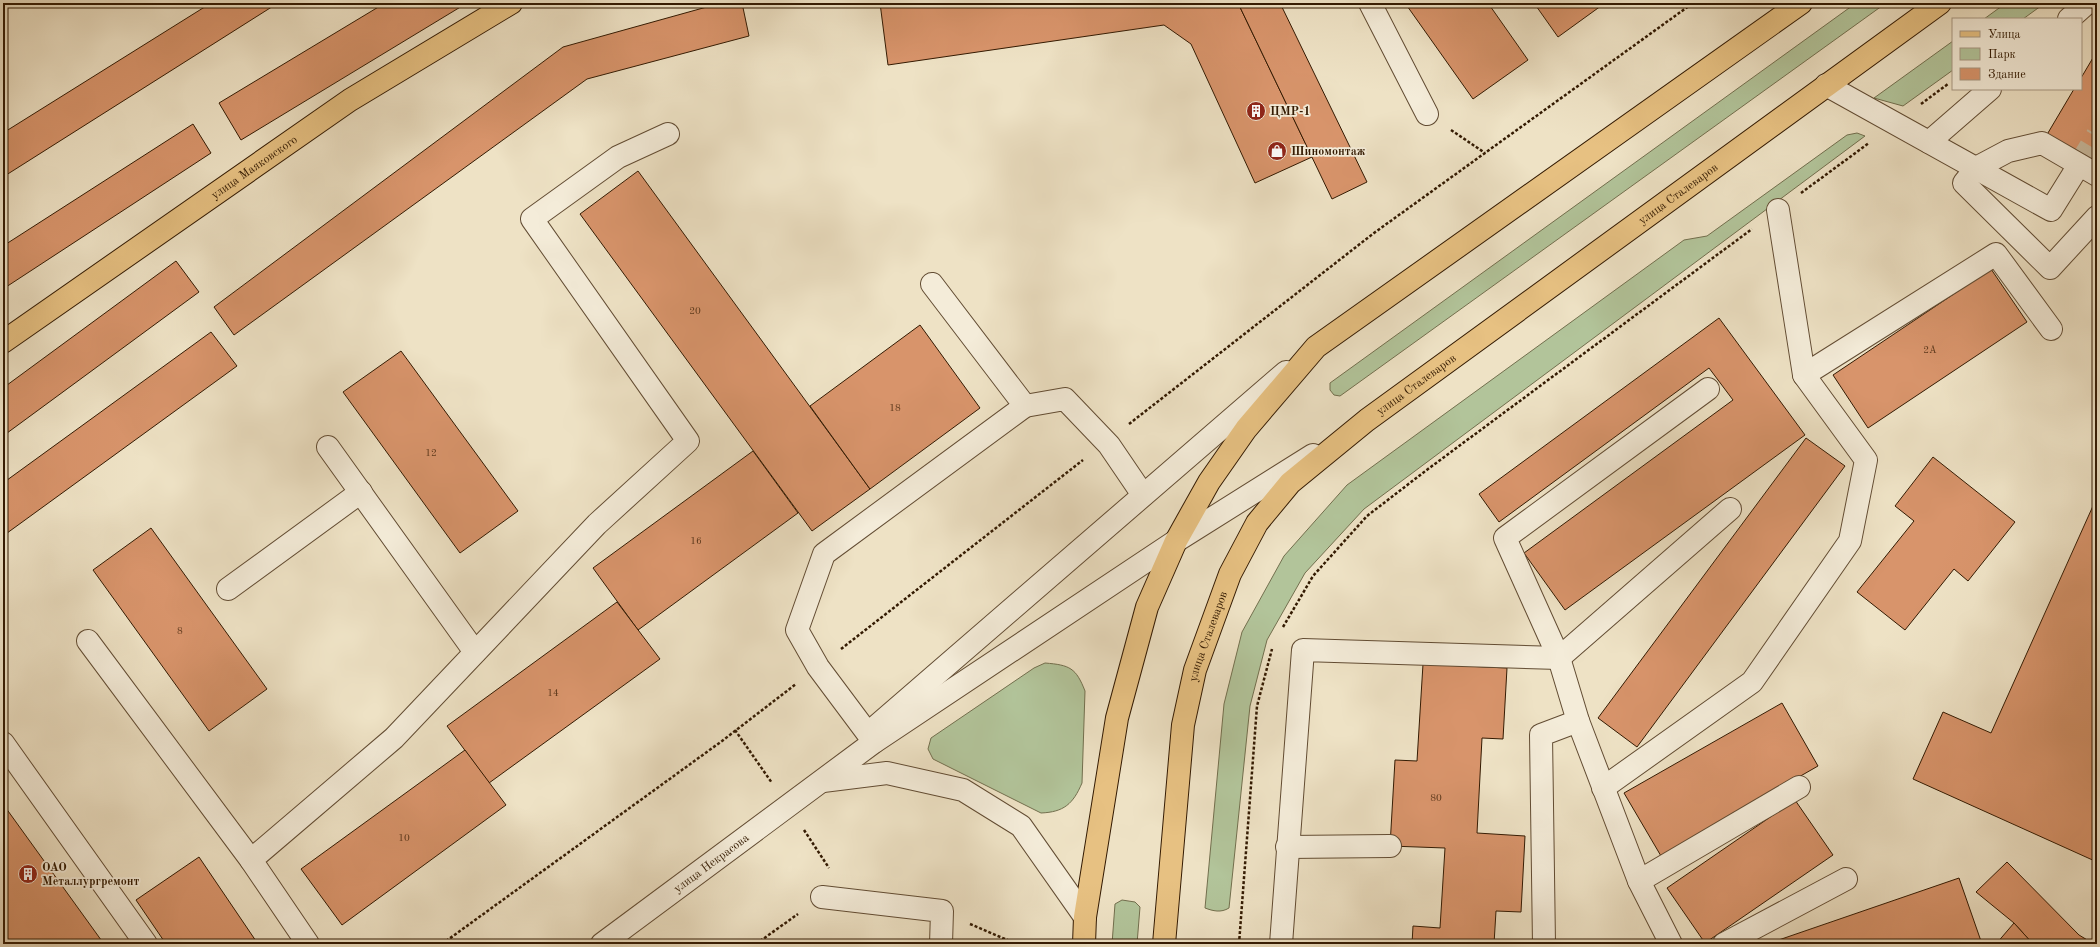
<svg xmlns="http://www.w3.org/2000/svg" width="2100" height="947" font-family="'Old Standard TT',serif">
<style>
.green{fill:#b2c49a;stroke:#726f4e}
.building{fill:#d8946b;stroke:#331a02}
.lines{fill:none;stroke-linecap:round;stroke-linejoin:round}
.minor-tunnel{stroke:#c9ba9e;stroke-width:22;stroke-dasharray:22 11;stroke-linecap:butt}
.minor-casing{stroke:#624c33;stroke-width:24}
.major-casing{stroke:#331a02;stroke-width:24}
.path{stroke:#331a02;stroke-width:2.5;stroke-dasharray:3 2;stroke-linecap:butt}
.minor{stroke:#f4ecd9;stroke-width:22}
.major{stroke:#e7c182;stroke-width:22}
.labels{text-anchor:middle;stroke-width:3.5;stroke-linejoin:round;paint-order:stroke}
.number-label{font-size:10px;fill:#5c381c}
.poi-label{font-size:12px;font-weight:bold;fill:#331a02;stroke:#f4ecd9;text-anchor:start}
.street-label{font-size:12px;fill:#331a02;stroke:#f4ecd9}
</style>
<rect width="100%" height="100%" fill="#eee2c5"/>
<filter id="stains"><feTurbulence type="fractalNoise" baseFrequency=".005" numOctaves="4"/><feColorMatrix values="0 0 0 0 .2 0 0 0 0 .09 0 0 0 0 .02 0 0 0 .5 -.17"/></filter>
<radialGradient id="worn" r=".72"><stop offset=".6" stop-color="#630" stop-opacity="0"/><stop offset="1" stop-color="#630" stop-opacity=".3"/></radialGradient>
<!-- green -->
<g class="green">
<path d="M1856,3H1886L1340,396L1334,395L1330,390V383Z"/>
<path d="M2006,3H2045L2023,19H1984Z"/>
<path d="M1953,41V70L1903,106L1874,98Z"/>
<path d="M1857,133L1865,136L1364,509L1305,573L1267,640L1250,706L1229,908C1221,913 1213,911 1205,908L1224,704L1242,632L1284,556L1347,485L1684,240L1707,236L1847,135Z"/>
<path d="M1045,663C1070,665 1076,668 1085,691L1082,783C1073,804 1064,812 1041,813L933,759L928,749L931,738L1034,668Z"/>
<path d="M1122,900L1135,902L1140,907L1137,944H1112L1115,904Z"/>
</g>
<!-- building -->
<g class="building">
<path d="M211,3H278L3,177V133Z"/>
<path d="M385,3H467L241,140L219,103Z"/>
<path d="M721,3H742L749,36L587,79L234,335L214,307L563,47Z"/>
<path d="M880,3H1238L1312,157L1255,183L1191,44L1164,25L888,65Z"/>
<path d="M1238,3H1280L1367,182L1332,199Z"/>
<path d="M1405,3H1488L1528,60L1473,99Z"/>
<path d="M1534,3H1605L1558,37Z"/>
<path d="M2097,51V175L2042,143L2074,89H2081V78Z"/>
<path d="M193,124L211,153L3,289V246Z"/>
<path d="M638,171L870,489L812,531L580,214Z"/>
<path d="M176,261L199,292L3,436V388Z"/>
<path d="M1991,269L2027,322L1868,428L1833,375Z"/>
<path d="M1719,318L1805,435L1565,610L1524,553L1733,400L1709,368L1499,522L1479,494Z"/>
<path d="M920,325L980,408L870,489L810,406Z"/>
<path d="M211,332L237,366L3,536V483Z"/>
<path d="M401,351L518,511L460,553L343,392Z"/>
<path d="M1806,438L1845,466L1637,747L1598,718Z"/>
<path d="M753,451L798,513L638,630L593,568Z"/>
<path d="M1933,457L2015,522L1968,581L1954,569L1905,630L1857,592L1914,521L1895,506Z"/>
<path d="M2097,497V862L1913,779L1943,712L1991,733Z"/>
<path d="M151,528L267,689L209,731L93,570Z"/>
<path d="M617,602L660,659L489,783L447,726Z"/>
<path d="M1423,664L1507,668L1503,739L1482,738L1477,833L1525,836L1521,912L1496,911L1494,944H1412L1413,926L1440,928L1445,848L1390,846L1395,760L1417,761Z"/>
<path d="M1782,703L1818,766L1661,856L1624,793Z"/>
<path d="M465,750L506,805L342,925L301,869Z"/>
<path d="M1795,800L1833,855L1705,943L1667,888Z"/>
<path d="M3,804L104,944H3Z"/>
<path d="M199,857L258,944H166L136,900Z"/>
<path d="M2007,862L2079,935L2094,944H2033L2014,923L1976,892Z"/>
<path d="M1959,878L1982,944H1767Z"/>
<path d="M2014,923L2033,944H1996Z"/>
</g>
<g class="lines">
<!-- minor-tunnel -->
<path class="minor-tunnel" d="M2079,165L2097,135"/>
<!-- minor casing -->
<g class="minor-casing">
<g id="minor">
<path d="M1370,3L1427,114"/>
<path d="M2069,19L2087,3"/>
<path d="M1826,85L2051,210L2079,165"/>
<path d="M1929,142L1990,89"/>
<path d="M2097,175L2042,143L2008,151L1976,168L1964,183L2050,268L2097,217"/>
<path d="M1804,375L1996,254L2051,329"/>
<path d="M1025,406L1065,399L1109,445L1143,495"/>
<path d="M328,447L475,652"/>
<path d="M228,589L361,492"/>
<path d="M88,641L251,860"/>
<path d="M873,729L1286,372"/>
<path d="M874,742L818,667L797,630L824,554L1025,406L932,284"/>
<path d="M3,743L146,944"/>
<path d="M823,781L887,773L963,790L1021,826L1085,917"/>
<path d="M1603,788L1752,682L1850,541L1866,460L1804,375L1778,210"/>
<path d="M1287,847L1390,846"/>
<path d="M1639,881L1799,787"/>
<path d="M822,897L942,911L941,944"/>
<path d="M308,944L251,860L394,738L597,524L688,441L532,219L618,157L668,134"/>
<path id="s1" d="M602,944L874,742L1176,541L1313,455"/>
<path d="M1281,944L1303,650L1559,658L1730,509"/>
<path d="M1544,944L1541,735L1578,721"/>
<path d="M1671,944L1639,881L1578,721L1559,658L1505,538L1708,389"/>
<path d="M1724,944L1846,879"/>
</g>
</g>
<!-- major casing -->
<g class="major-casing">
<g id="major">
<path id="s2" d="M3,342L350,100L511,3"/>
<path d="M1084,944L1085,917L1117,718L1147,607L1176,541L1209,482L1246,429L1316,347L1801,3"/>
<path id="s3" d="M1164,944L1183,725L1195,670L1230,574L1257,523L1290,483L1367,420L1940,3"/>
</g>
</g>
<!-- path -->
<g class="path">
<path d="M1921,104L1948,84"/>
<path d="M1451,130L1485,153"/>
<path d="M1801,193L1869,143"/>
<path d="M1129,424L1374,233L1693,3"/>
<path d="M1283,627L1313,576L1367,516L1428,469L1752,229"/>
<path d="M841,649L1083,460"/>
<path d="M735,730L772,783"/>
<path d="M804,830L829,868"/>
<path d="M970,924L1012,942V944"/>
<path d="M442,944L722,741L796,684"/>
<path d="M756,944L798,914"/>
<path d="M1239,944L1257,706L1272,649"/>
</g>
<!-- minor -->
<use href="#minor" class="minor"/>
<!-- major -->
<use href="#major" class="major"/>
</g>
<!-- icons -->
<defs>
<g id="building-disc" transform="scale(1)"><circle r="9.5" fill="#8f2418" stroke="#f4ecd9"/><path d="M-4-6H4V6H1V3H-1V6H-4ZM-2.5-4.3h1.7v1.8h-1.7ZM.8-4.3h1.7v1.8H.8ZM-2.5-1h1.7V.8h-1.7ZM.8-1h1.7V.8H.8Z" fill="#fff"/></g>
<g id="shop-disc" transform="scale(1)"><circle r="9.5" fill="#8f2418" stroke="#f4ecd9"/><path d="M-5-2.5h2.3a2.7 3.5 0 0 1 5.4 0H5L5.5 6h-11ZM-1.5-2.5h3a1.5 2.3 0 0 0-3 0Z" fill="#fff"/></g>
</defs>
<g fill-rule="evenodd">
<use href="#building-disc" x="1256" y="111"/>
<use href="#shop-disc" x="1277" y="151"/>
<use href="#building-disc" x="28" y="874"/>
</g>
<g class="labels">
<!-- number labels -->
<g class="number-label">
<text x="695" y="314">20</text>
<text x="1930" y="353">2А</text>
<text x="895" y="411">18</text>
<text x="431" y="456">12</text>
<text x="696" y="544">16</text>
<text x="180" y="634">8</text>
<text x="553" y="696">14</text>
<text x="1436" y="801">80</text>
<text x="404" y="841">10</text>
</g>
<!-- poi labels -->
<g class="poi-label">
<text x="1270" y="115">ЦМР-1</text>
<text x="1291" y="155">Шиномонтаж</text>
<text x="42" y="871">OAO<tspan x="42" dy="14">Металлургремонт</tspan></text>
</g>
<!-- street labels -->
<g class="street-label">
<text dy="4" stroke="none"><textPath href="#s2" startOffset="306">улица Маяковского</textPath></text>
<text dy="4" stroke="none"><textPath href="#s3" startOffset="972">улица Сталеваров</textPath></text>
<text dy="4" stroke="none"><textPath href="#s3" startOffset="648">улица Сталеваров</textPath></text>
<text dy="4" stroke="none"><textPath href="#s3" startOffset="312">улица Сталеваров</textPath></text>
<text dy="4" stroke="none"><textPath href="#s1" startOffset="136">улица Некрасова</textPath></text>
</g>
</g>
<!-- margin -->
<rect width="2100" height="947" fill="none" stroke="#eee2c5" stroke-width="16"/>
<rect x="4" y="4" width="2092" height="939" fill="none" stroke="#331a02" stroke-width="2"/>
<rect x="8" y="8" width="2084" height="931" fill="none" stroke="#331a02"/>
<!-- legend -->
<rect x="1952" y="18" width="130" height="72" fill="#f4ecd9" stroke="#a79883"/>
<rect x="1960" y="31" width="20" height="6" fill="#e7c182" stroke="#a79883"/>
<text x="1988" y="38" font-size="12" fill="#331a02">Улица</text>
<rect x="1960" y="48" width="20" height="12" fill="#b2c49a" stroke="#a79883"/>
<text x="1988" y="58" font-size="12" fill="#331a02">Парк</text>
<rect x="1960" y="68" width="20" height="12" fill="#d8946b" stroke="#a79883"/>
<text x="1988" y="78" font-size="12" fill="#331a02">Здание</text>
<rect width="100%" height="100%" filter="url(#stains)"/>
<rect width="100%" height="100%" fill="url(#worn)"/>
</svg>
